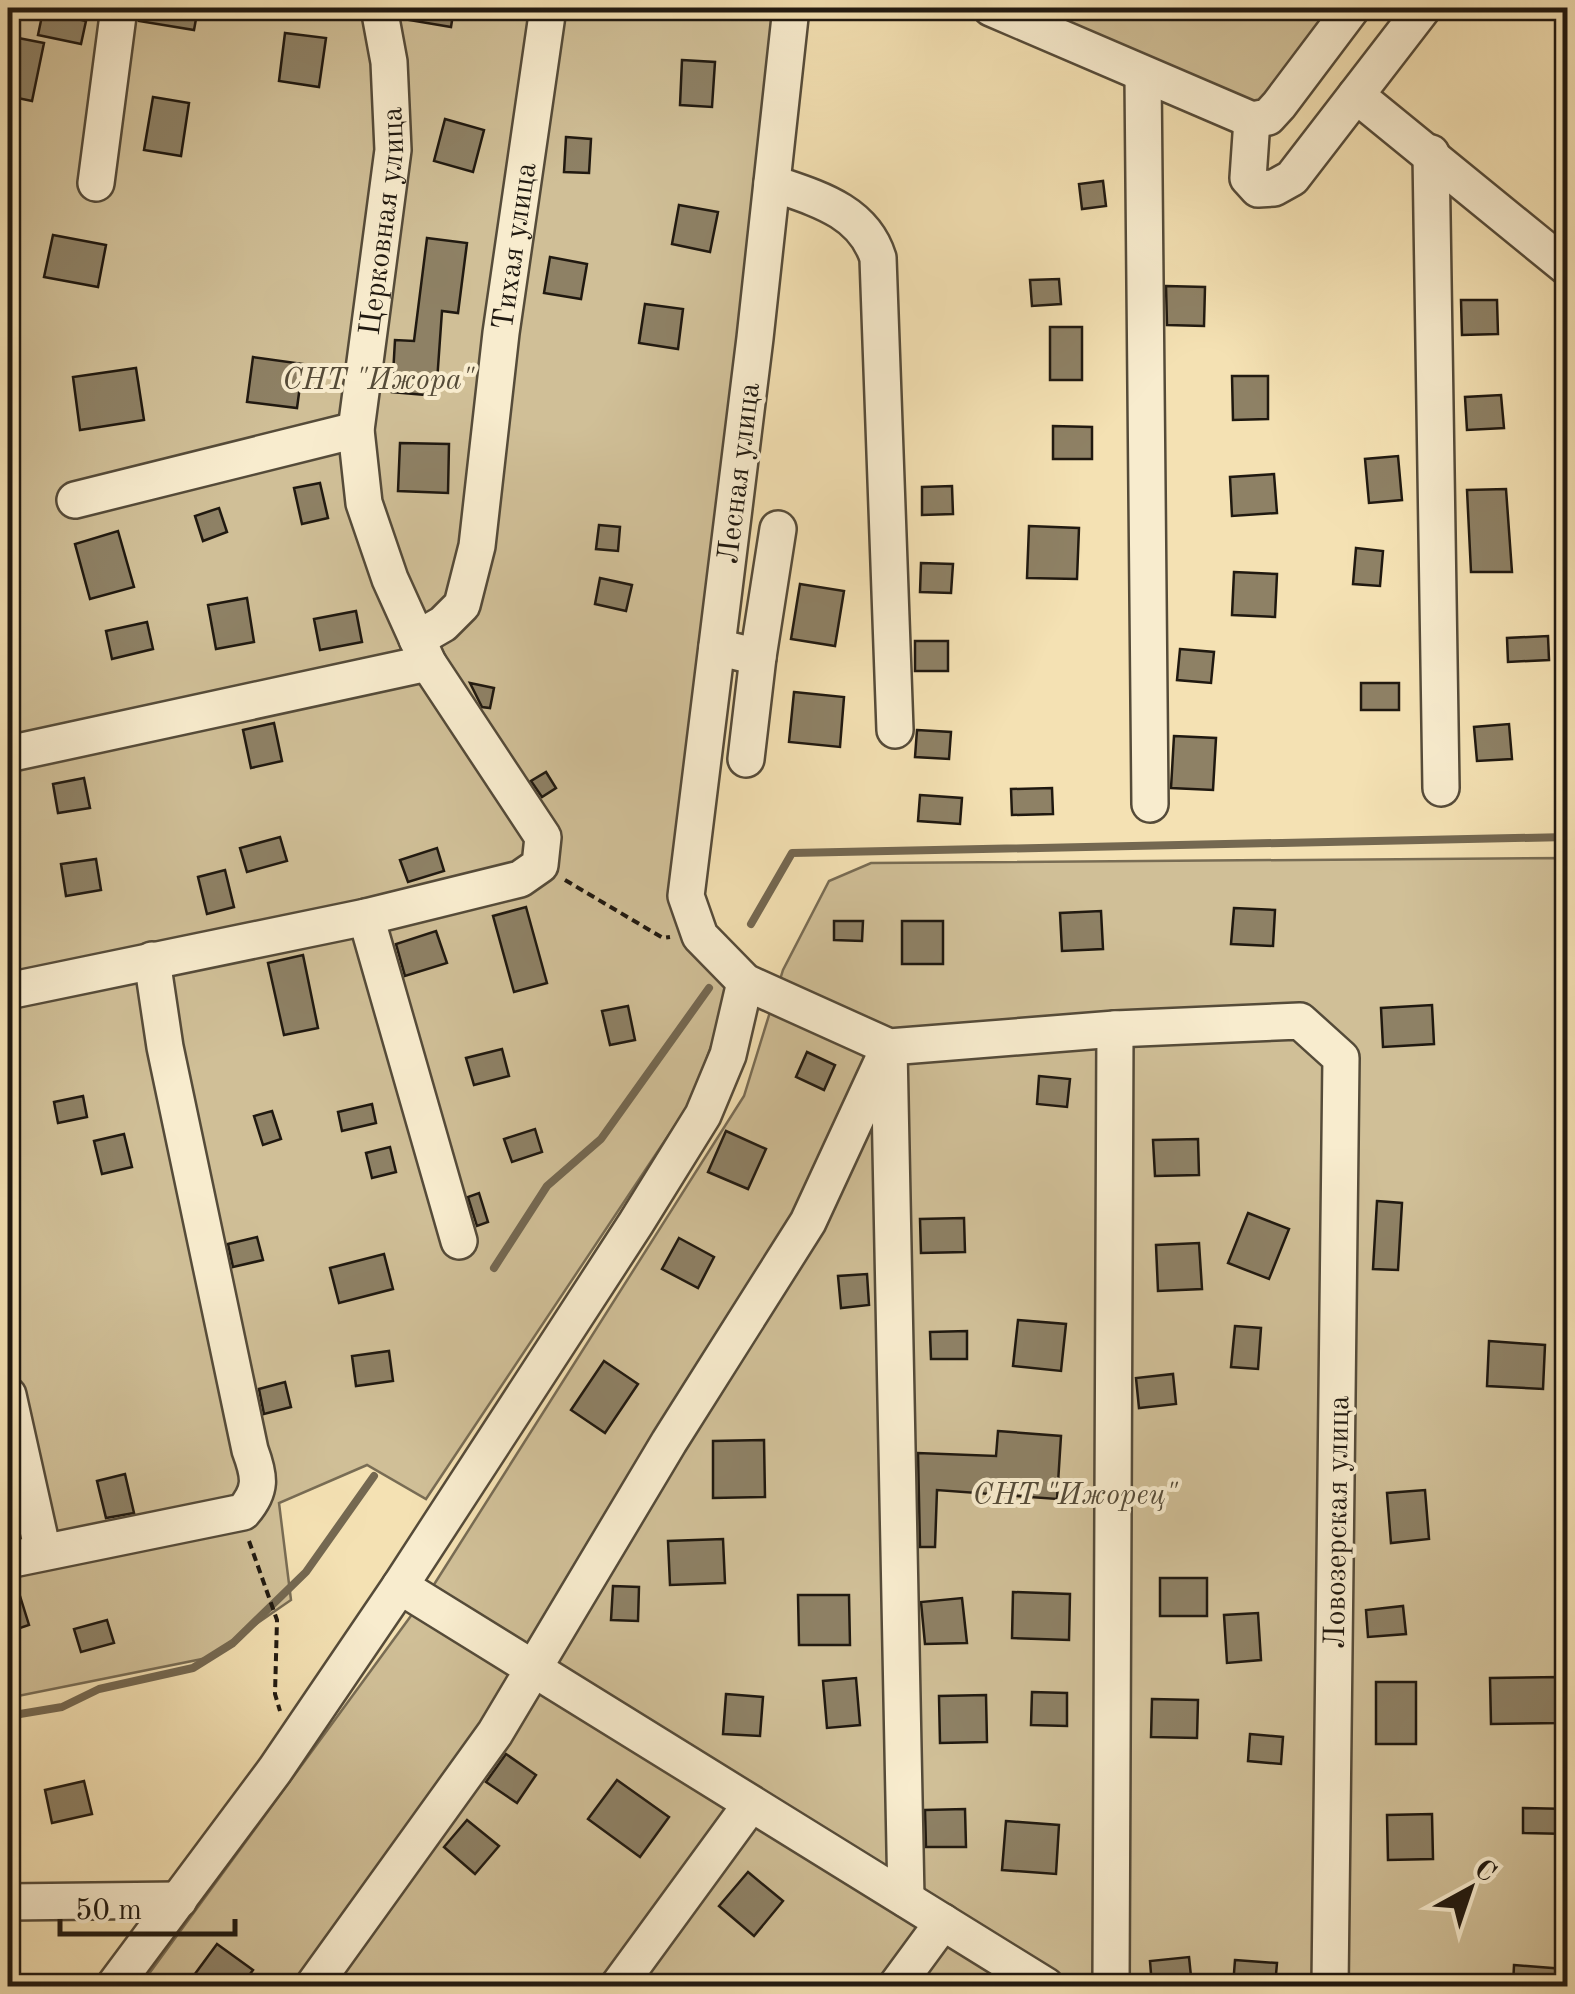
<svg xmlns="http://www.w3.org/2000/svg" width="1575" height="1994" font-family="'Old Standard TT',serif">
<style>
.green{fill:#d0bf97;stroke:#786c54;stroke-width:2.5}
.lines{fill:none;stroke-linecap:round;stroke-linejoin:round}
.stream{stroke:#746851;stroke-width:8}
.building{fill:#8e8165;stroke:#201910;stroke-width:2.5}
.minor-casing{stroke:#554b39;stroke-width:40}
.path{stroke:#201910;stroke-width:4;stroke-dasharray:8 5;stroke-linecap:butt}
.minor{stroke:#f8ecce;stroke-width:35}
.labels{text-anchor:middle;stroke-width:8;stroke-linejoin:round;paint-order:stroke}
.street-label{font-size:30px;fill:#201910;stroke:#f8ecce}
.park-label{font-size:30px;font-style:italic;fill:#554b38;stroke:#f8ecce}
</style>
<rect width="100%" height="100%" fill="#f4e1b3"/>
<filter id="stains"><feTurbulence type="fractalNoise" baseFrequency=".002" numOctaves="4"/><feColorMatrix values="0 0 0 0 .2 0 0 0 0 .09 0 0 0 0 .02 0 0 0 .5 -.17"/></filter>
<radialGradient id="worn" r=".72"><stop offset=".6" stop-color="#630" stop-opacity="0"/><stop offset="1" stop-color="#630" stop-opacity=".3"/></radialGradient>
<!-- green -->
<g class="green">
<path d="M8,8H791L686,896L745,982L721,1018L692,1100L426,1499L367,1465L279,1503L291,1600L207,1658L8,1698Z"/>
<path d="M991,8H1352L1268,117Z"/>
<path d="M1567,858V1986H140L435,1583L744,1096L783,970L829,881L871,863Z"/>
</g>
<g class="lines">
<!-- stream -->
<g class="stream">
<path d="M751,924L792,853L1568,837"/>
<path d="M494,1268L547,1186L601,1139L709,988"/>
<path d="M8,1713L14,1715L62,1707L99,1689L193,1668L233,1643L306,1572L374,1476"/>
</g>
</g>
<!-- building -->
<g class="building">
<path d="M140,8H198L194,30L139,21Z"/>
<path d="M401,8H454L451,27L403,19Z"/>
<path d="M43,11L86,21L81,44L38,35Z"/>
<path d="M285,33L326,38L319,87L279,81Z"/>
<path d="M8,36L44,43L32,101L8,96Z"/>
<path d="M682,60L715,62L712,107L680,105Z"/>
<path d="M153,97L189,103L181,156L144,150Z"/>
<path d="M445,119L484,130L473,172L434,161Z"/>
<path d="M566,137L591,139L589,173L564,172Z"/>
<path d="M1103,181L1106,206L1082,209L1079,184Z"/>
<path d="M679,205L718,212L710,252L672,244Z"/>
<path d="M53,235L106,245L98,287L44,277Z"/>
<path d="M427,238L467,243L458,313L442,311L436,396L392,392L395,340L414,341Z"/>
<path d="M550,257L587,264L581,299L544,293Z"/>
<path d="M1059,279L1061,304L1032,306L1030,280Z"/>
<path d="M1166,286L1205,287L1204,326L1167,325Z"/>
<path d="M1461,300H1497L1498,334L1462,335Z"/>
<path d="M645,304L683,309L678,349L639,343Z"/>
<rect x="1050" y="327" width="32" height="53"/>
<path d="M253,357L303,364L297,408L247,402Z"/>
<path d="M136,368L144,420L80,430L73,377Z"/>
<path d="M1232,376H1268V419L1233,420Z"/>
<path d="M1501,395L1504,428L1467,430L1465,397Z"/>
<path d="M1053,426L1092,427V459H1053Z"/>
<path d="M400,443L449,444L448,493L398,491Z"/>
<path d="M1398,456L1402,500L1369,503L1365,459Z"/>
<path d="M1274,474L1277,513L1232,516L1230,477Z"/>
<path d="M320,483L328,518L302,524L294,488Z"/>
<path d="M952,486L953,514L922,515V487Z"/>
<path d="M1506,489L1512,572H1471L1467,490Z"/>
<path d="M219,508L227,532L203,541L195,516Z"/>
<path d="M599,525L620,527L618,551L596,549Z"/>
<path d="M1029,526L1079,528L1077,579L1027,578Z"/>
<path d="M118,531L134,587L90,599L75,544Z"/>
<path d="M1356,548L1383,551L1380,586L1353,584Z"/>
<path d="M921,563L953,564L951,593L920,592Z"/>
<path d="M1234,572L1277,574L1275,617L1232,615Z"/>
<path d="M600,578L632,585L626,611L595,604Z"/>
<path d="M800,584L844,591L835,646L791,639Z"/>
<path d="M247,598L254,642L216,649L208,605Z"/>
<path d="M356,611L362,642L320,650L314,619Z"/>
<path d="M147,622L153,649L112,659L106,631Z"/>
<path d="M1548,636L1549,660L1508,662L1507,638Z"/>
<rect x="915" y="641" width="33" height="30"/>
<path d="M1180,649L1214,652L1211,683L1177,680Z"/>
<path d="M470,683L494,688L490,708L482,707Z"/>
<rect x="1361" y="683" width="38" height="27"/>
<path d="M794,692L844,697L840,747L789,742Z"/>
<path d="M274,723L282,761L251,768L243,730Z"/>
<path d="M1509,724L1512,759L1477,761L1474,727Z"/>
<path d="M917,730L951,732L949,759L915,757Z"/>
<path d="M1174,736L1216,738L1213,790L1171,788Z"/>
<path d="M546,772L556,788L542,797L531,781Z"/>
<path d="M84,778L90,808L58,813L53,784Z"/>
<path d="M1052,788L1053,814L1012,815L1011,789Z"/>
<path d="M920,795L962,798L960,824L918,821Z"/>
<path d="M280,837L287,861L247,872L240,848Z"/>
<path d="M437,848L444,871L408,882L400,860Z"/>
<path d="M96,859L101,890L66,896L61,864Z"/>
<path d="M225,870L234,907L207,914L198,877Z"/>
<path d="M526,907L547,983L514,992L493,916Z"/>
<path d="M1234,908L1275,910L1273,946L1231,944Z"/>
<path d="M1101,911L1103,949L1062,951L1060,913Z"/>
<path d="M834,921H863L862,941L834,940Z"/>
<rect x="902" y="921" width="41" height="43"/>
<path d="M436,931L447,963L405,976L396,944Z"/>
<path d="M303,955L318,1028L284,1035L268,963Z"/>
<path d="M1432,1005L1434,1044L1383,1047L1381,1008Z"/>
<path d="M628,1006L635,1040L610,1045L602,1011Z"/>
<path d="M502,1049L509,1076L474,1085L466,1058Z"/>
<path d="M807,1052L835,1065L824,1090L796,1077Z"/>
<path d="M1039,1076L1070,1079L1067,1107L1037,1104Z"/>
<path d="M83,1096L87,1117L58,1123L54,1102Z"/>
<path d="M372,1104L376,1123L342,1131L338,1112Z"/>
<path d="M272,1111L281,1139L263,1145L254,1116Z"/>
<path d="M535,1129L542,1152L512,1162L504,1139Z"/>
<path d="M726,1131L766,1149L748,1189L708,1172Z"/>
<path d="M124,1134L132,1167L102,1174L94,1141Z"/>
<path d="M1198,1139L1199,1175L1155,1176L1153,1140Z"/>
<path d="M390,1147L396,1172L372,1178L366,1153Z"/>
<path d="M479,1193L488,1222L477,1226L468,1197Z"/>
<path d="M1377,1201L1402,1203L1398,1270L1373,1269Z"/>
<path d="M1248,1213L1289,1229L1269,1279L1228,1263Z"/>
<path d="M964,1218L965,1252L921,1253L920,1219Z"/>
<path d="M257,1237L263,1260L233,1267L228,1244Z"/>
<path d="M679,1238L714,1257L698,1288L662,1269Z"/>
<path d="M1199,1243L1202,1289L1158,1291L1156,1245Z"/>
<path d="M384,1254L393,1289L339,1303L330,1268Z"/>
<path d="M867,1274L869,1305L841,1308L838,1276Z"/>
<path d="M1018,1320L1066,1324L1061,1371L1013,1366Z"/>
<path d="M1235,1326L1261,1328L1258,1369L1231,1367Z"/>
<path d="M967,1331V1359H931L930,1332Z"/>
<path d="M1489,1341L1545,1345L1543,1389L1487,1386Z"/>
<path d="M389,1351L393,1381L356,1386L352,1356Z"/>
<path d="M604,1361L638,1384L605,1433L571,1410Z"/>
<path d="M1173,1374L1176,1404L1139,1408L1136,1378Z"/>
<path d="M285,1382L291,1407L264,1414L259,1389Z"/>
<path d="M998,1431L1061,1436L1057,1499L937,1490L935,1547H920L918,1453L996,1456Z"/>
<path d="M764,1440L765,1497L713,1498V1441Z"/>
<path d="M125,1474L134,1513L106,1518L97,1481Z"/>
<path d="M1425,1490L1429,1539L1391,1543L1387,1493Z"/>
<path d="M723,1539L725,1583L670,1585L668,1541Z"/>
<rect x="1160" y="1578" width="47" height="38"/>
<path d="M15,1580L29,1625L8,1632V1581Z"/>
<path d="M613,1586L639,1587L638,1621L611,1620Z"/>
<path d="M1013,1592L1070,1594L1069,1640L1012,1638Z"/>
<path d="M798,1595H849L850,1645H799Z"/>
<path d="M962,1598L967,1643L925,1644L921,1602Z"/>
<path d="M1403,1606L1406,1634L1368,1637L1366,1610Z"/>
<path d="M1258,1613L1261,1660L1227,1663L1224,1615Z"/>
<path d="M107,1620L114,1643L81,1652L74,1629Z"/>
<path d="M1560,1677L1561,1723L1491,1724L1490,1678Z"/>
<path d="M856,1678L860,1725L827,1728L823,1681Z"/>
<rect x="1376" y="1682" width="40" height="62"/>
<path d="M1032,1692L1067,1693V1726L1031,1725Z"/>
<path d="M726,1694L763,1697L760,1736L723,1734Z"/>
<path d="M986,1695L987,1742L940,1743L939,1696Z"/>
<path d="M1152,1699L1198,1700L1197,1738L1151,1737Z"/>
<path d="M1250,1734L1283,1737L1281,1764L1248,1761Z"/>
<path d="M506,1754L536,1775L517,1803L486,1782Z"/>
<path d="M617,1780L669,1817L640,1857L588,1819Z"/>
<path d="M84,1781L92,1814L52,1823L45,1790Z"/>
<path d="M1523,1808L1568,1809V1834L1523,1833Z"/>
<path d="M965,1809L966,1847H926L925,1810Z"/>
<path d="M1432,1814L1433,1859L1388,1860L1387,1815Z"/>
<path d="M467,1820L499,1846L475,1874L444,1847Z"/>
<path d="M1006,1821L1059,1825L1056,1874L1002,1870Z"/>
<path d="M748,1872L783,1901L754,1936L719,1906Z"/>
<path d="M217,1944L253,1970L241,1986H204L192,1978Z"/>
<path d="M1189,1957L1192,1986H1152L1150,1961Z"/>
<path d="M1235,1960L1277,1963L1275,1986H1233Z"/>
<path d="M1514,1965L1564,1969L1562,1986H1513Z"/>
</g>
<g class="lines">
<!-- minor casing -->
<g class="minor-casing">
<g id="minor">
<path d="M791,8L755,338L686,896L700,936L745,982L889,1047L1115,1029L1300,1021L1341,1058L1330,1986"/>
<path d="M991,8L1252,120"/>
<path d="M1143,75L1150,804"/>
<path d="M1356,95L1568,268"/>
<path d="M1252,120L1248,178L1258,189L1274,188L1292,178L1423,8"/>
<path d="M1252,120L1268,117L1279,105L1352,8"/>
<path d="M1431,153L1441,788"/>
<path d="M96,183L119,8"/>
<path d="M772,183C815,198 863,210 878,258L895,730"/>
<path d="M75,500L356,430"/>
<path id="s1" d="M417,639L443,624L462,605L477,546L501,333L548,8"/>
<path d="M717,647L758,657L778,529"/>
<path d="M8,754L428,663"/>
<path d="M746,759L758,657"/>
<path d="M366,917L459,1241"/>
<path id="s2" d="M8,991L366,917L520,879L540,865L543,837L428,663L390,579L364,503L356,430L393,150L389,62L379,8"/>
<path d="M889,1048L906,1899"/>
<path d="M8,1395L43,1552"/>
<path d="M8,1560L243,1512C262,1490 260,1477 250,1450L165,1047L152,960"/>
<path d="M400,1586L1046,1986"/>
<path d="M8,1902L179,1900"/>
<path d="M114,1986L275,1770L400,1586L636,1223L703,1115L728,1055L745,982"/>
<path d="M313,1986L495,1733L669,1442L808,1222L889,1047"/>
<path d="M618,1986L751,1804"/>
<path d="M896,1986L943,1922"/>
<path d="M1111,1986L1115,1029"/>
</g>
</g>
<!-- path -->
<g class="path">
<path d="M565,880L663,938L670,937"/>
<path d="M249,1541L277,1620L275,1694L280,1711"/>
</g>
<!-- minor -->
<use href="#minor" class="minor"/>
</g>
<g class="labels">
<!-- street labels -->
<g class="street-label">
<text dy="10" stroke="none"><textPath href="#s2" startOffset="1242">Церковная улица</textPath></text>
<text dy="10" stroke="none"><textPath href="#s1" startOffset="420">Тихая улица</textPath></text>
<text transform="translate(738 473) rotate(-83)" y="10">Лесная улица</text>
<text transform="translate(1336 1522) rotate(-89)" y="10">Ловозерская улица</text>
</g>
<!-- park labels -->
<g class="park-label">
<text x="378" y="389">СНТ "Ижора"</text>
<text x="1075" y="1504">СНТ "Ижорец"</text>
</g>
</g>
<!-- margin -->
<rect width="1575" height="1994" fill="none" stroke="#f4e1b3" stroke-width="40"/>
<rect x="10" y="10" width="1555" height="1974" fill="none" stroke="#201910" stroke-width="5"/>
<rect x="20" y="20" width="1535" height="1954" fill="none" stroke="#201910" stroke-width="2.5"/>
<!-- north arrow -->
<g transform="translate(1470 1889) rotate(40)" stroke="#f8ecce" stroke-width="8" paint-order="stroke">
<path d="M0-8L18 38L0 25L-18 38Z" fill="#201910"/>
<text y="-15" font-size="28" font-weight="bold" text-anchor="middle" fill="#201910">С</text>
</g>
<!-- scale -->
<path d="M60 1919v15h175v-15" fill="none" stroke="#201910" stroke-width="5"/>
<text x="75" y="1919" font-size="30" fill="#201910" stroke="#f8ecce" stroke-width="8" paint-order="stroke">50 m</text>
<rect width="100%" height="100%" filter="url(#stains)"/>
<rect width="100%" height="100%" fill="url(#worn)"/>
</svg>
